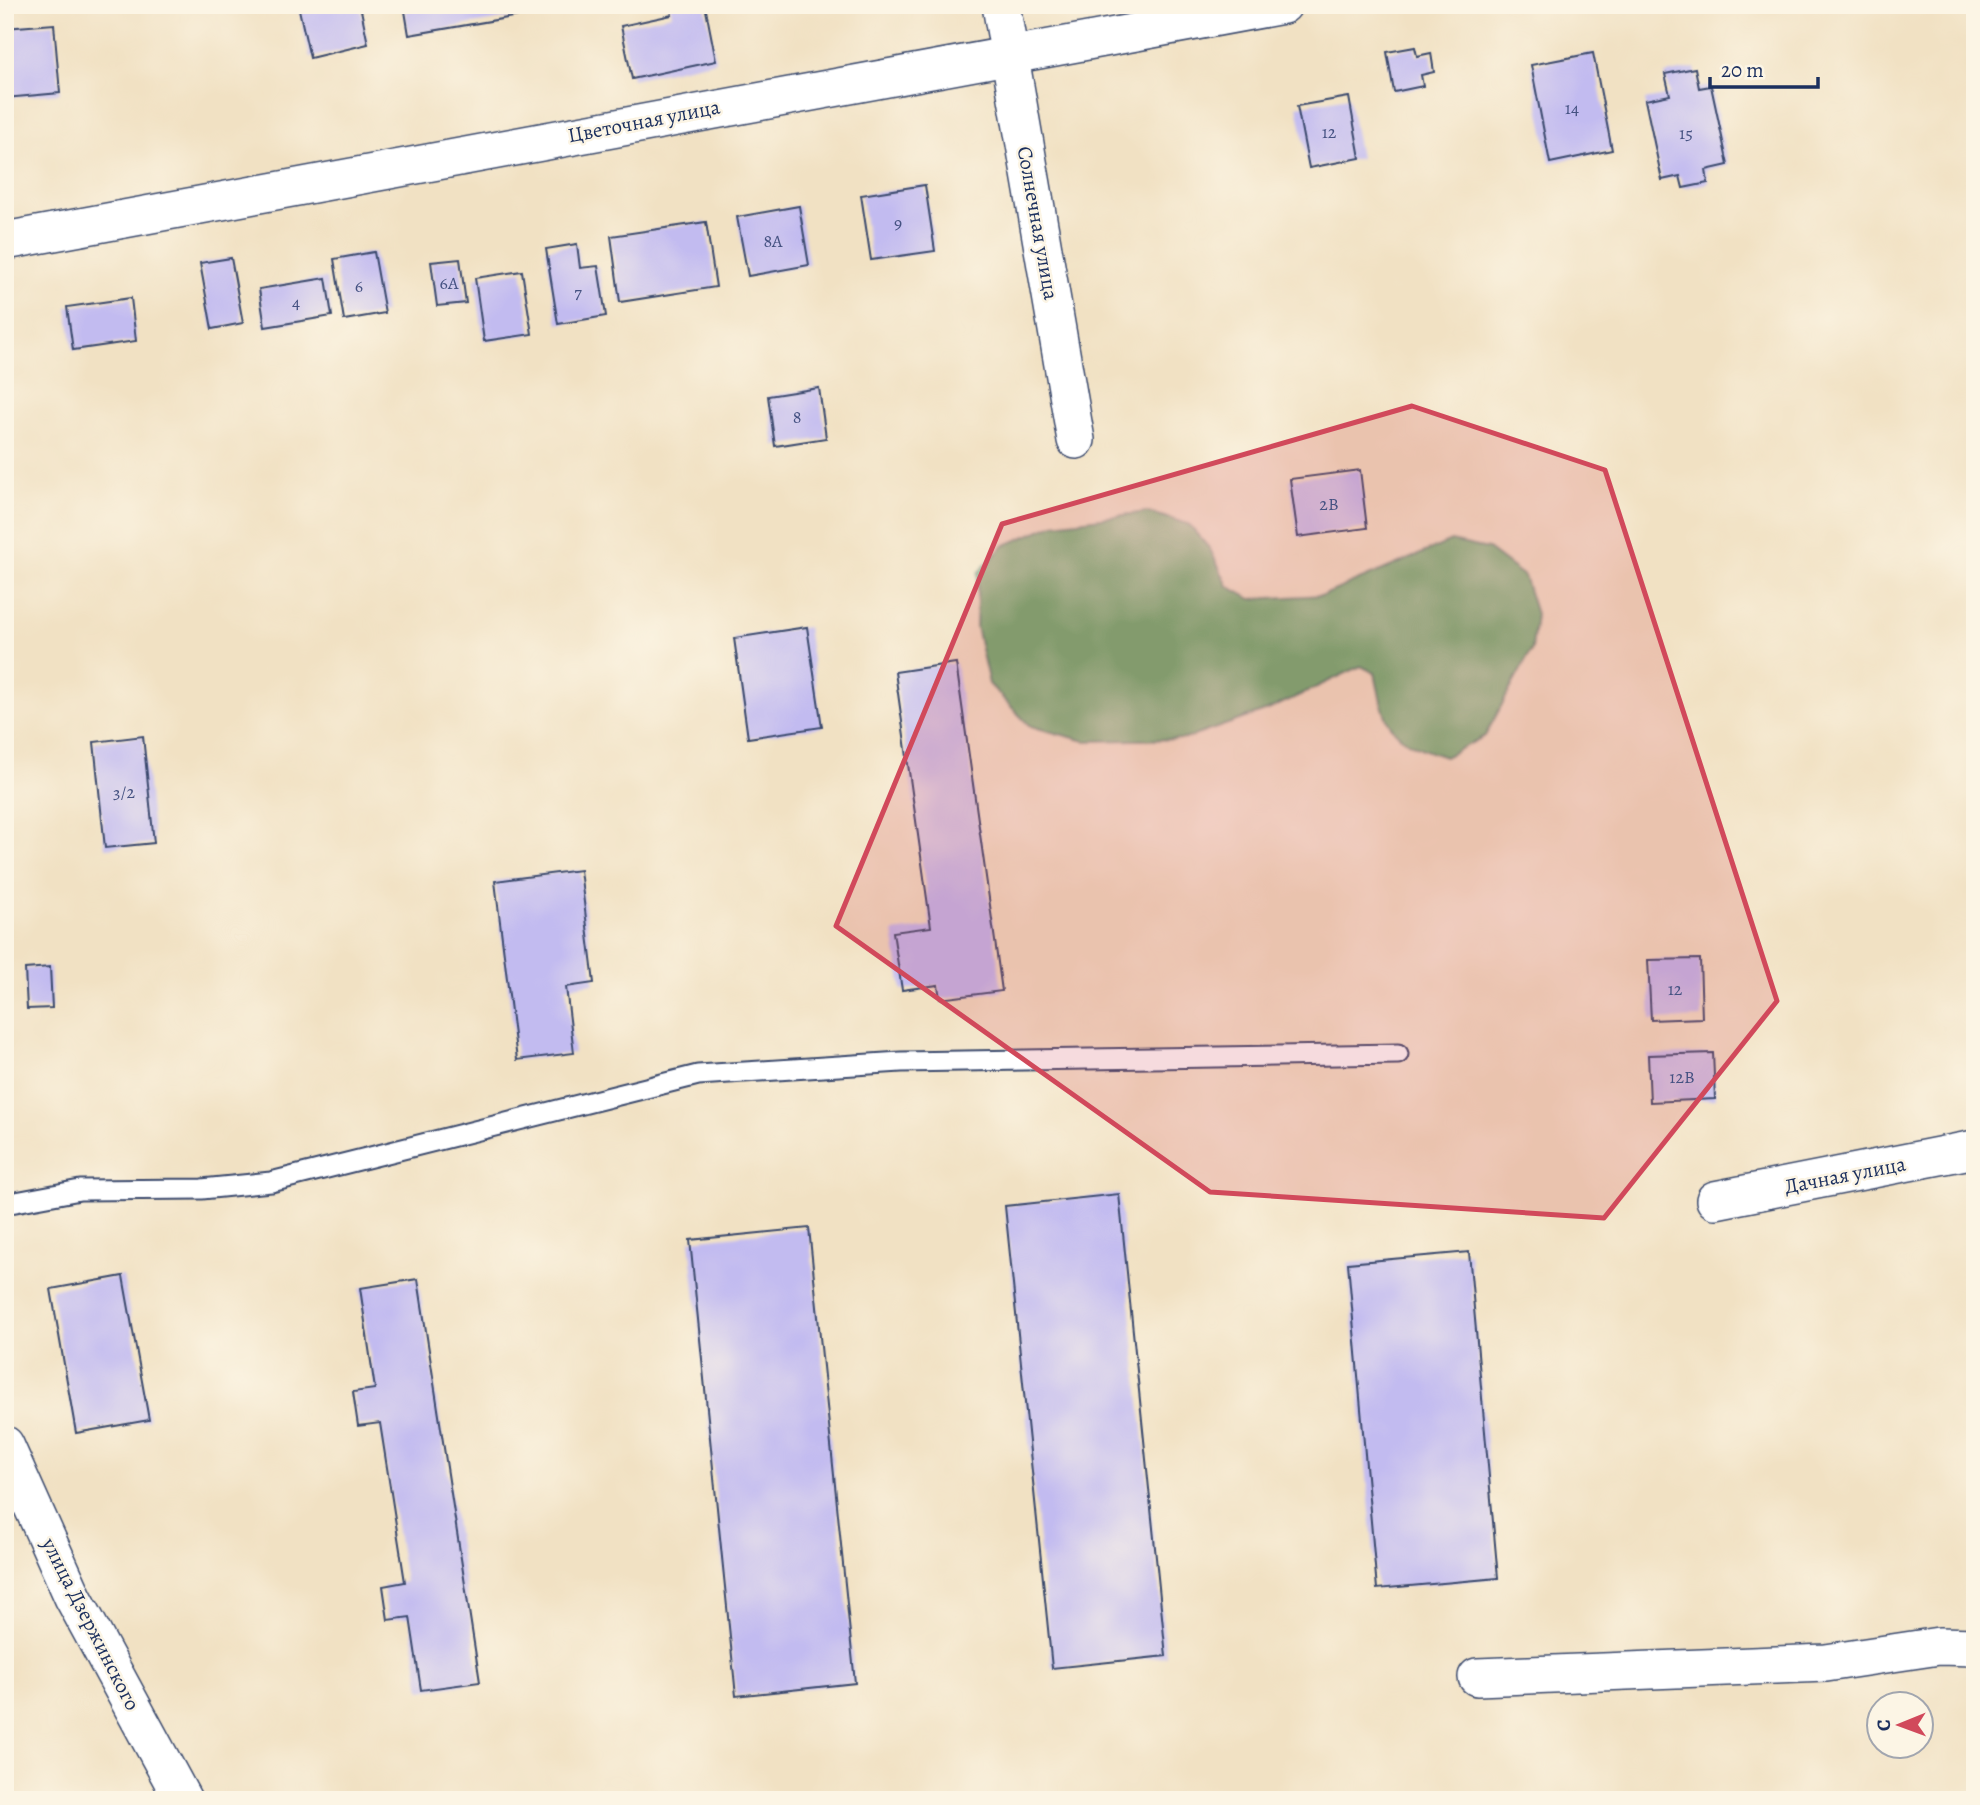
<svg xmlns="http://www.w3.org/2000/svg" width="1980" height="1805" font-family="Alegreya,serif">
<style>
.forest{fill:#6fb072;stroke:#457068;stroke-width:2}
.building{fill:#c2bbf0}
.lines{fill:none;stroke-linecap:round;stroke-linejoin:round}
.lane-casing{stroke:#3b4a6d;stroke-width:23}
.street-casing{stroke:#3b4a6d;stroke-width:40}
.lane{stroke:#fff;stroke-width:19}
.street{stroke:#fff;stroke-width:37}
.marked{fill:#d1495b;fill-opacity:0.2;stroke:#d1495b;stroke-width:5;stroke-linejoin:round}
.labels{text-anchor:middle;stroke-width:5;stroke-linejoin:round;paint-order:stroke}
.number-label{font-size:18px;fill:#455282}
.street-label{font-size:21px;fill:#1b2f5e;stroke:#fcf5e5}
</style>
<rect width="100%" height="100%" fill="#fcf5e5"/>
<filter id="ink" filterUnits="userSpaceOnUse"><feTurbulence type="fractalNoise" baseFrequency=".0143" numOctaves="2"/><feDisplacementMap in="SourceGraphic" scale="14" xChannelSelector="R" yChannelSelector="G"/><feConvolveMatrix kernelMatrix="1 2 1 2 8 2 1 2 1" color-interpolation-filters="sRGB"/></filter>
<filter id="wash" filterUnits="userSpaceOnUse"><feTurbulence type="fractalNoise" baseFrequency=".00686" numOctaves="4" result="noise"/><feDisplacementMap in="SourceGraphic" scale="28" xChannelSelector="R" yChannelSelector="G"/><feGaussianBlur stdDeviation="1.57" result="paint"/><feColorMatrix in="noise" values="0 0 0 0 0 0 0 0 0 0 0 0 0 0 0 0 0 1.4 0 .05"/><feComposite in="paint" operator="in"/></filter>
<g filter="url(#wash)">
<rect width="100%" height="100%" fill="#f1e1c3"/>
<!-- forest -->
<path class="forest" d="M1147,512L1188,524L1210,549L1228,586L1251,599L1324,595L1451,541L1488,549L1524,576L1536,614L1532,649L1485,736L1445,757C1389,739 1386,729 1375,673L1361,666L1268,710L1185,739L1085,741L1030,726L989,684L976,627L978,573L1003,546L1054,524Z"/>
<g id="blocks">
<!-- building -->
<g class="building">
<path d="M298,5H360L368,44L310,58Z"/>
<path d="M404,5H534L536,13L409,35Z"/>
<path d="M670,5H705L716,61L632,79L621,26L672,15Z"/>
<path d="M54,24L60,93L5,98V28Z"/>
<path d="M1415,47L1417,56L1431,53L1434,72L1421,75L1423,86L1394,92L1387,52Z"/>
<path d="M1593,53L1612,150L1550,163L1531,65Z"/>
<path d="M1695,68L1699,88L1711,86L1728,165L1706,170L1708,183L1683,188L1680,176L1662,180L1645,100L1670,95L1665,74Z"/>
<path d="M1349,97L1360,158L1309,168L1297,106Z"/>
<path d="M925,185L935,251L871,260L861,195Z"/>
<path d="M799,206L809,265L748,276L737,217Z"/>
<path d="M706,222L716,287L620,302L611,236Z"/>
<path d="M577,244L580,268L598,266L606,316L558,324L546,249Z"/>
<path d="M374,252L385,313L344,320L334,259Z"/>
<path d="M231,258L243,323L212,329L200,263Z"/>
<path d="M460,259L466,303L437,306L431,262Z"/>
<path d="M522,271L532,334L484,341L475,278Z"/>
<path d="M326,278L332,316L265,327L259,289Z"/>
<path d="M131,298L136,341L73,350L67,307Z"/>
<path d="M819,388L826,438L775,446L768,396Z"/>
<path d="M1360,470L1367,528L1298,537L1290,479Z"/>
<path d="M807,627L822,727L748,738L734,638Z"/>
<path d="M956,663L1002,991L940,999L938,985L902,990L893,932L931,927L895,672Z"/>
<path d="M143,736L154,843L105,848L94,742Z"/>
<path d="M580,870L594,983L566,987L574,1053L517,1060L495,881Z"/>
<path d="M1700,959L1702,1018L1651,1020L1648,960Z"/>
<path d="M50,967L52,1008L27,1009L25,969Z"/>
<path d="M1713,1053L1715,1099L1650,1102L1648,1055Z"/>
<path d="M1119,1194L1166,1656L1052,1668L1005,1206Z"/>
<path d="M809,1228L855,1683L736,1696L690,1240Z"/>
<path d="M1469,1252L1498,1578L1377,1589L1348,1263Z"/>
<path d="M123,1276L149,1420L76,1433L51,1289Z"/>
<path d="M418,1279L480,1682L421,1690L410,1617L388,1620L383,1586L405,1582L380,1423L358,1426L353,1392L375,1389L360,1288Z"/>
</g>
</g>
</g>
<g filter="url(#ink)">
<use href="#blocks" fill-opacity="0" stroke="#3b4a6d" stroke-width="2"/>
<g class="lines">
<!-- lane casing -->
<g class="lane-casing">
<path id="lane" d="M5,1204L80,1190L202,1189L271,1182L698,1075L901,1062L1398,1054"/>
</g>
<!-- street casing -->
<g class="street-casing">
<g id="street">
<path d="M1001,5L1076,440"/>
<path d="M5,241L1283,5"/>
<path d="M1715,1200L1975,1149"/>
<path d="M5,1445L73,1597L183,1800"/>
<path d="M1477,1677L1826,1663L1939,1646L1975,1647"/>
</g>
</g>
<!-- lane -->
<use href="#lane" class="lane"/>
<!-- street -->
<use href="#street" class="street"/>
</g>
</g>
<!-- marked area -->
<path class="marked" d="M1412,406L1605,470L1777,1001L1604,1218L1210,1192L836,926L1002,524Z"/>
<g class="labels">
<!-- number labels -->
<g class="number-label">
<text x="1572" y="114">14</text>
<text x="1329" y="138">12</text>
<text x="1686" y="139">15</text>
<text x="898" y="229">9</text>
<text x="773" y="247">8А</text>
<text x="449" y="289">6А</text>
<text x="359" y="292">6</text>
<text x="578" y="298">7</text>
<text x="296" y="308">4</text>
<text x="797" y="423">8</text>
<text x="1329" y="510">2В</text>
<text x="124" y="798">3/2</text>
<text x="1675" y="995">12</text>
<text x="1682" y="1083">12В</text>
</g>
<!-- street labels -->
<g class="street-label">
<text transform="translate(644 121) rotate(-11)" y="7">Цветочная улица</text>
<text transform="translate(1038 223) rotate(80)" y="7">Солнечная улица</text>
<text transform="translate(1845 1175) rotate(-11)" y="7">Дачная улица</text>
<text transform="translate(91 1624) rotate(63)" y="7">улица Дзержинского</text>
</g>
</g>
<!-- margin -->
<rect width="1980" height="1805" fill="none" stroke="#fcf5e5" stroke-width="28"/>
<!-- north arrow -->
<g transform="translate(1900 1725) rotate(269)"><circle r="33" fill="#fcf5e5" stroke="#a2a6af" stroke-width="2"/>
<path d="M0-5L12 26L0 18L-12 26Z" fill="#d1495b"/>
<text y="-10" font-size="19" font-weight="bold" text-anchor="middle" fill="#1b2f5e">С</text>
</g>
<!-- scale -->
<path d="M1710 77v10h108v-10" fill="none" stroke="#1b2f5e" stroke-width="3.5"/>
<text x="1721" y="77" font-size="21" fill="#1b2f5e" stroke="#fcf5e5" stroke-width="5" paint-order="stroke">20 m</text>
</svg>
